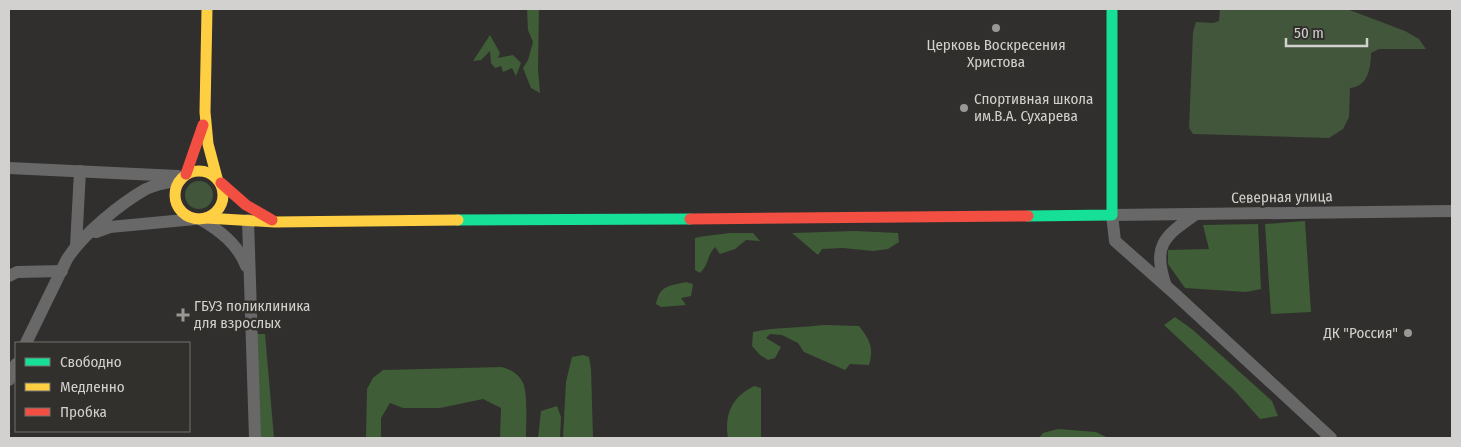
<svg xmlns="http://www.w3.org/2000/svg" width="1461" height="447" font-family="'Fira Sans Condensed',sans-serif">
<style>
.green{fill:#41563a}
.forest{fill:#3f5d36}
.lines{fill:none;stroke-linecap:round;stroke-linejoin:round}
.street{stroke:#686868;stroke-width:12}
.fast{stroke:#16e098;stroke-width:11}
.slow{stroke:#ffcf43;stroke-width:11}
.jam{stroke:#f24e42;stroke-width:11}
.poi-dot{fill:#9a9896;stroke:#32302c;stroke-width:2}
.labels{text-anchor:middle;stroke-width:5;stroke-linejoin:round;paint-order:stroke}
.poi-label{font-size:15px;fill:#d3d1cf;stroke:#32302c;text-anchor:start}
.street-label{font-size:15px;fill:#d3d1cf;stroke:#32302c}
</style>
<rect width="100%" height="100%" fill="#312f2d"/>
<!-- green -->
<g class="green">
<path d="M1220,9H1347L1405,31L1419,39L1426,49H1379L1371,53C1371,67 1368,87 1350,88L1349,117L1343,129L1329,138L1193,134L1189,128L1193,32L1196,22L1213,23L1219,21Z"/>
<circle cx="199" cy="195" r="14"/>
</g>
<!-- forest -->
<g class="forest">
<path d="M527,9H539L538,69L540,93L531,88L523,68L528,60L533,42L528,30Z"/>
<path d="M490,35L500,53L498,58L513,55L521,63L516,76L512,68L503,72L501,66L495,68L491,63L490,51L481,60L473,61Z"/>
<path d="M1305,221L1311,312L1271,314L1265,224Z"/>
<path d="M1258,224L1261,289L1246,292L1185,288L1168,264V250L1209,249L1203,225Z"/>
<path d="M855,231L898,233L899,242L888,249L873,251L843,248L822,249L818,255L792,233Z"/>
<path d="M729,233H753L760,241L746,240L735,249L720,254L715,247C706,257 710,263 700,273L695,270V238C707,235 717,235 729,233Z"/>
<path d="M686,282L693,284L691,296L681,298L686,305L661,307L656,304C660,285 669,286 686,282Z"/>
<path d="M1175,317L1193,330L1272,401L1278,416L1260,419L1235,391L1164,325Z"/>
<path d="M824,325L859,326C870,340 874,348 869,365L850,364L845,370L804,352L798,343L782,335L770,334L766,338L781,347L775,358L768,360L760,355L752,346L753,332C776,327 800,328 824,325Z"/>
<path d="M257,334H265L274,438H260Z"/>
<path d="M583,355L589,357L591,369L593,438H563L566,382L572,357Z"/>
<path d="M502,367C511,370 519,374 523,383C528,394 526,425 526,438H500L501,408L483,399L440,408H403L390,403L381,418V438H366L367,389L373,378L383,370Z"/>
<path d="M754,386L761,388V438H728C724,414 732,397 754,386Z"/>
<path d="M557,406L561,417L560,438H538L541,411Z"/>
<path d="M1058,429L1096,432L1108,438H1039L1043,433Z"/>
</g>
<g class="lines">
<!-- street -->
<g class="street">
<path d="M9,168L178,176"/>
<path d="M200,219C219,230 238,244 246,266"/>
<path d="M248,220L255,438"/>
<path d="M96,232L110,227L195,219"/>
<path d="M76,246L80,171"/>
<path d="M9,276L17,272L62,271"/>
<path d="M1166,286C1152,246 1163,237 1196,214"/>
<path d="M26,343L67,259C83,234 121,203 146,189C156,184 169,182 180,180"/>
<path d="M9,380L16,364"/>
<path d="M1331,438L1175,294L1115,241L1112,215L1452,211"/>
</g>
<!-- fast -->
<g class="fast">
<path d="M1028,216L1112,215V9"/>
<path d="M458,220L690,219"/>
</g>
<!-- slow -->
<g class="slow">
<path d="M207,9L205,112L208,144L217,178"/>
<circle cx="199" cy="195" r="24"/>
<path d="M206,218L275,222L458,220"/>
</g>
<!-- jam -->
<g class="jam">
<path d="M186,174L203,125"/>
<path d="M221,183L246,205L272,220"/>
<path d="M690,219L1028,216"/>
</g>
</g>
<!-- markers -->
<g class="poi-dot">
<circle cx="996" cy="28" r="5"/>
<circle cx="964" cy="108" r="5"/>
<path d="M180.5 307.5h5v5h5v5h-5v5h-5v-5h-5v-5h5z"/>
<circle cx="1408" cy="333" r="5"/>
</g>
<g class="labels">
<!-- poi labels -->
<g class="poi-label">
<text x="996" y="50" text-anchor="middle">Церковь Воскресения<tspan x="996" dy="17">Христова</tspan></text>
<text x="974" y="104">Спортивная школа<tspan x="974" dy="17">им.В.А. Сухарева</tspan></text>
<text x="194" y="311">ГБУЗ поликлиника<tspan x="194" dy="17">для взрослых</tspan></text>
<text x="1398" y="338" text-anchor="end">ДК "Россия"</text>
</g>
<!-- street labels -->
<g class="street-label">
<text transform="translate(1282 197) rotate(-1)" y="5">Северная улица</text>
</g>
</g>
<!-- border -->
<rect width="1461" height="447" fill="none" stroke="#d3d1cf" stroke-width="20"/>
<!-- legend -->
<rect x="15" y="342" width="175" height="90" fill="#32302c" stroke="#72706d"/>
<rect x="25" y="358" width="25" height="8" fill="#16e098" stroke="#72706d"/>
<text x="60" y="367" font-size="15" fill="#d3d1cf">Свободно</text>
<rect x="25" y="383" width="25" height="8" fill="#ffcf43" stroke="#72706d"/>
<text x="60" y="392" font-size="15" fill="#d3d1cf">Медленно</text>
<rect x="25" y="408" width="25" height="8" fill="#f24e42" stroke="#72706d"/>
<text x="60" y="417" font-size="15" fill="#d3d1cf">Пробка</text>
<!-- scale -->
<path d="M1286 38v8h81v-8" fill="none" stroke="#d3d1cf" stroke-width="2.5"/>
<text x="1294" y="38" font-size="15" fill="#d3d1cf" stroke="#32302c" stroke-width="4" paint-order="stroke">50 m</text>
</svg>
